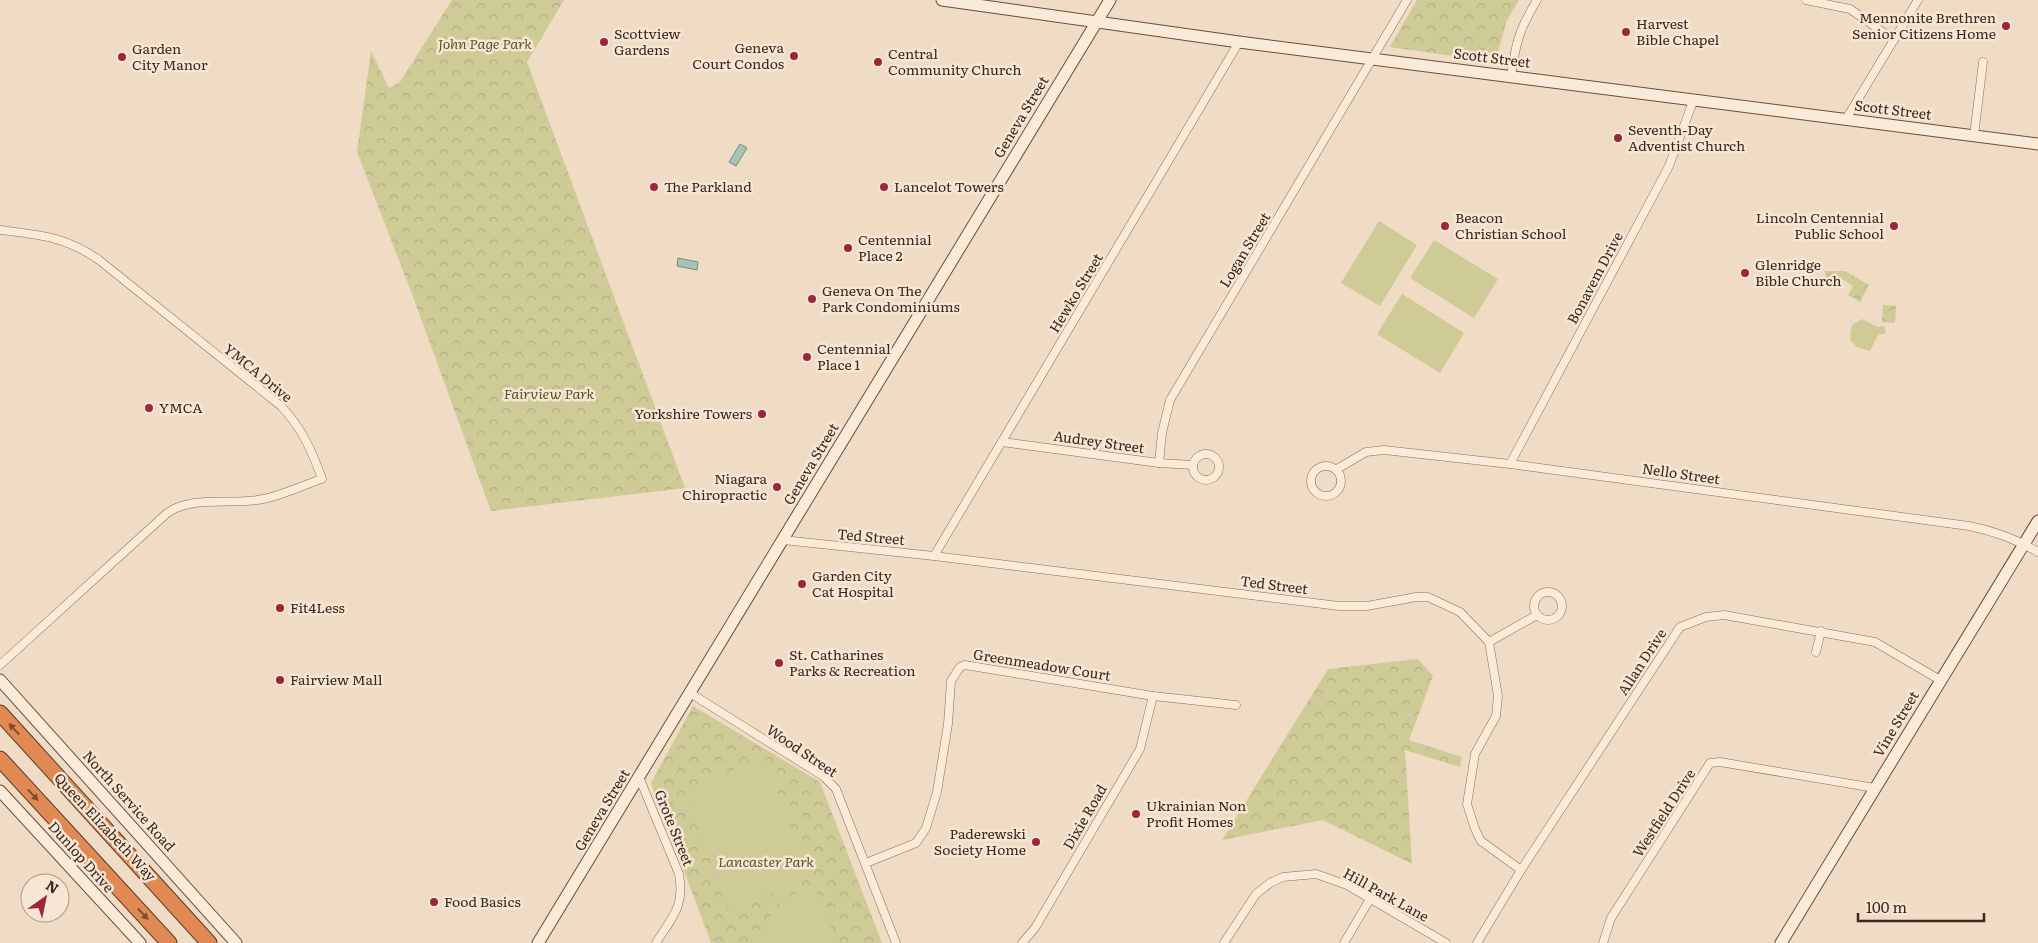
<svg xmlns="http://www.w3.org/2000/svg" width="2038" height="943" font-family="Literata,serif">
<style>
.forest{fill:url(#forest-crowns)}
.pitch{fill:#cecb97}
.water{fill:#a6c3b5;stroke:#6c9182}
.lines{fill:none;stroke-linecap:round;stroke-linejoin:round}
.street-casing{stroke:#8b6b59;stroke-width:9}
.secondary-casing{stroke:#6d4c3d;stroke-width:13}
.highway-casing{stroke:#593a2e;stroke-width:17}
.street{stroke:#faead8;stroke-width:8}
.secondary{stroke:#faead8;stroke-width:11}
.highway{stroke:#e18952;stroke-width:15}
.oneway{fill:#7d4e33}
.poi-dot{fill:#9c273d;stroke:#f7e6d4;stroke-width:2}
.labels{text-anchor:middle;stroke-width:5;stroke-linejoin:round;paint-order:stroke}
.poi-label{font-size:14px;fill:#3a271e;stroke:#f7e6d4;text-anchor:start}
.park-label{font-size:14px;font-style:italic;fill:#545824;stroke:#f7e6d4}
.street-label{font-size:14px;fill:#3a271e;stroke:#f7e6d4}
</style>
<defs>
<pattern id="forest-crowns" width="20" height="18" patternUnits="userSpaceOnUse" patternTransform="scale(1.25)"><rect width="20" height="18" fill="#cecb97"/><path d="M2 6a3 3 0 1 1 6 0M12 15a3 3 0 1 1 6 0" fill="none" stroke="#b2ae82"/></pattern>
</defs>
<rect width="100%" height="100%" fill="#f0dbc4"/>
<!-- forest -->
<g class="forest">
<path d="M452,0H564L527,62L685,488L491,511L412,294L357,152L371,51L389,88L400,82Z"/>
<path d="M1417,0H1519L1507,20L1495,62L1390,47Z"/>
<path d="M1825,271H1845L1869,285L1860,302L1848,295L1853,286L1844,280H1826Z"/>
<path d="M1883,305L1896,306L1895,323L1882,322Z"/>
<path d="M1418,659L1433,676L1409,740L1462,757L1460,767L1405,750L1412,864L1323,820L1222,840L1328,669Z"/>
<path d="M693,706L820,782L882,943H711L651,783Z"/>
</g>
<!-- pitch -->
<g class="pitch">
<path d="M1379,221L1417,245L1380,306L1341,283Z"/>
<path d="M1434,240L1498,279L1474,318L1410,278Z"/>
<path d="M1402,294L1464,333L1440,373L1377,334Z"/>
<path d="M1862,319L1878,327L1884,326L1886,333L1878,335L1870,351L1857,347L1851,341L1850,333L1852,325Z"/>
<path d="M764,758L810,878L729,909L683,789Z"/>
<path d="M814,887L838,943H756C759,930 776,905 788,898C795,893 806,890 814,887Z"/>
</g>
<!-- water -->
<g class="water">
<path d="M740,144L747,148L736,166L729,162Z"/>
<path d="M678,258L698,262L697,270L677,266Z"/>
</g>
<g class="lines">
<!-- street casing -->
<g class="street-casing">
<g id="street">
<path d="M1806,0L1850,9L1894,40"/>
<path d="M1511,76C1516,42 1519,30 1537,0"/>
<path d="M1846,119L1918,0"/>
<path d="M1974,136L1983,62"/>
<path d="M0,230C39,235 65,236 99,260L281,406C302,428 312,451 322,479C303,485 283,495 263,499C233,506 189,494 165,515L0,665"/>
<path d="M1002,442L1159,463L1193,465"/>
<circle cx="1206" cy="467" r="13"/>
<path d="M1159,463L1162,433L1170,400L1407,0"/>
<path d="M1510,464L1669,166L1694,99"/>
<circle cx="1326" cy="481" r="15"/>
<path d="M1337,469L1366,452L1384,450L1510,464L1969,526C1994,531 2016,539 2038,552"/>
<path d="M783,540L934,556L1339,606H1367L1416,597H1428L1460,612L1489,642L1498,696L1496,716L1475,754L1467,804L1475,829L1481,841L1521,870"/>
<path d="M934,556L1239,42"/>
<circle cx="1548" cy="606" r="14"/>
<path d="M1489,642L1537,615"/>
<path d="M1816,652L1821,631"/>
<path d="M690,693L823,776L836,789L896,943"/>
<path d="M639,777L679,874C685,907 672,917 656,943"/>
<path d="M866,863L916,843L926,828L937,792L948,724L951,681L960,667L965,665L1153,696L1236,705"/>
<path d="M1022,943L1035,928L1140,749L1153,696"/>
<path d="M1224,943L1256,894L1270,883L1283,877L1316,874L1347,885L1446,943"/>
<path d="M1344,943L1370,899"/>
<path d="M1477,943L1521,870L1680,627L1706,617L1724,615L1875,642L1940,680"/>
<path d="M1603,943L1611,918L1710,763L1720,762L1875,788"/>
</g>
</g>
<!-- secondary casing -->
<g class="secondary-casing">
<g id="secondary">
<path d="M942,0L1239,42L2038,144"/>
<path d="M0,680L236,943"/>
<path d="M0,791L140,943"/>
<path d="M538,943L1110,0"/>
<path d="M1781,943L2038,521"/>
</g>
</g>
<!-- highway casing -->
<g class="highway-casing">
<g id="highway">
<path d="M0,713L209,943"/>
<path d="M0,759L169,943"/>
</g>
</g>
<!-- street -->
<use href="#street" class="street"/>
<!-- secondary -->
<use href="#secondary" class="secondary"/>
<!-- highway -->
<use href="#highway" class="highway"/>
</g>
<!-- one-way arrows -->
<defs><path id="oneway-solid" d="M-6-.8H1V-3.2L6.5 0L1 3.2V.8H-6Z" transform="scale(1.25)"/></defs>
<g class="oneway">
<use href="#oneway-solid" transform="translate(14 729) rotate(-133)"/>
<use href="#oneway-solid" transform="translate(33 795) rotate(47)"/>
<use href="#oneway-solid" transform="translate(143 914) rotate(47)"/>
</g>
<!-- markers -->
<g class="poi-dot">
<circle cx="2006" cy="26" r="5"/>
<circle cx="1626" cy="32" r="5"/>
<circle cx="604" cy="42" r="5"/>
<circle cx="794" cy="56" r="5"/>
<circle cx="122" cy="57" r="5"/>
<circle cx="878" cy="62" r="5"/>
<circle cx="1618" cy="138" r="5"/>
<circle cx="654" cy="187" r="5"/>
<circle cx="884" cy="187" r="5"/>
<circle cx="1445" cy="226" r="5"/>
<circle cx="1894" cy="226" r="5"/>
<circle cx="848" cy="248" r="5"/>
<circle cx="1745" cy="273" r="5"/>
<circle cx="812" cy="299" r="5"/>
<circle cx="807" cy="357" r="5"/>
<circle cx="149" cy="408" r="5"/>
<circle cx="762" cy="414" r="5"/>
<circle cx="777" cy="487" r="5"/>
<circle cx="802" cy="584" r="5"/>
<circle cx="280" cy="608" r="5"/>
<circle cx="779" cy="663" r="5"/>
<circle cx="280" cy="680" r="5"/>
<circle cx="1136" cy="814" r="5"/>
<circle cx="1036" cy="842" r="5"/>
<circle cx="434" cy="902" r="5"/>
</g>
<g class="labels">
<!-- poi labels -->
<g class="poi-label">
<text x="1996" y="23" text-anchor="end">Mennonite Brethren<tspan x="1996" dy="16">Senior Citizens Home</tspan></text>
<text x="1636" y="29">Harvest<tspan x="1636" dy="16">Bible Chapel</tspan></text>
<text x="614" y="39">Scottview<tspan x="614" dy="16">Gardens</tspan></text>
<text x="784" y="53" text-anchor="end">Geneva<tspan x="784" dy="16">Court Condos</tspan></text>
<text x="132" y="54">Garden<tspan x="132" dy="16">City Manor</tspan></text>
<text x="888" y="59">Central<tspan x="888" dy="16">Community Church</tspan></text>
<text x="1628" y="135">Seventh-Day<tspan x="1628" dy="16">Adventist Church</tspan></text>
<text x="664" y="192">The Parkland</text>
<text x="894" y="192">Lancelot Towers</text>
<text x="1455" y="223">Beacon<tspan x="1455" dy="16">Christian School</tspan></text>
<text x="1884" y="223" text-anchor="end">Lincoln Centennial<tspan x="1884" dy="16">Public School</tspan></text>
<text x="858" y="245">Centennial<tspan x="858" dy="16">Place 2</tspan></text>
<text x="1755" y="270">Glenridge<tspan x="1755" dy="16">Bible Church</tspan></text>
<text x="822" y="296">Geneva On The<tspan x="822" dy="16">Park Condominiums</tspan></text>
<text x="817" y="354">Centennial<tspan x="817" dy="16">Place 1</tspan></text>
<text x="159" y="413">YMCA</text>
<text x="752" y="419" text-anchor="end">Yorkshire Towers</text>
<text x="767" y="484" text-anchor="end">Niagara<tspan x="767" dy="16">Chiropractic</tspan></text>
<text x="812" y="581">Garden City<tspan x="812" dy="16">Cat Hospital</tspan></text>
<text x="290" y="613">Fit4Less</text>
<text x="789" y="660">St. Catharines<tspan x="789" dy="16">Parks &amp; Recreation</tspan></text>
<text x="290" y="685">Fairview Mall</text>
<text x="1146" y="811">Ukrainian Non<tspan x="1146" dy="16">Profit Homes</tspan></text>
<text x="1026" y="839" text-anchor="end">Paderewski<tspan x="1026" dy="16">Society Home</tspan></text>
<text x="444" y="907">Food Basics</text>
</g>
<!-- park labels -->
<g class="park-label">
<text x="485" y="49">John Page Park</text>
<text x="549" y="399">Fairview Park</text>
<text x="766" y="867">Lancaster Park</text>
</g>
<!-- street labels -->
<g class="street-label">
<text transform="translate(1492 58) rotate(7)" y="5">Scott Street</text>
<text transform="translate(1893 110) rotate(7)" y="5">Scott Street</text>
<text transform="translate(1021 117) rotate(-59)" y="5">Geneva Street</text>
<text transform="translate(1245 250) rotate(-59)" y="5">Logan Street</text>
<text transform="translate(1595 278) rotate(-62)" y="5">Bonavem Drive</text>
<text transform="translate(1076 293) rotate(-59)" y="5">Hewko Street</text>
<text transform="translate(258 373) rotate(39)" y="5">YMCA Drive</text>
<text transform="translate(1099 442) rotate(8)" y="5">Audrey Street</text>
<text transform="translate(811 464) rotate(-59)" y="5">Geneva Street</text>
<text transform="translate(1681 474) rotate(8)" y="5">Nello Street</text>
<text transform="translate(871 537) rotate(5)" y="5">Ted Street</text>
<text transform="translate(1274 585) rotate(7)" y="5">Ted Street</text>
<text transform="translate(1642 662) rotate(-57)" y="5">Allan Drive</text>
<text transform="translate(1042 665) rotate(9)" y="5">Greenmeadow Court</text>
<text transform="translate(1896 724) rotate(-59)" y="5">Vine Street</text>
<text transform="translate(802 751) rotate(34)" y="5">Wood Street</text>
<text transform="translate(129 801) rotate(48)" y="5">North Service Road</text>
<text transform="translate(602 810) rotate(-59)" y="5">Geneva Street</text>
<text transform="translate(1664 813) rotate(-57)" y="5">Westfield Drive</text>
<text transform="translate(1085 817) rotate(-60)" y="5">Dixie Road</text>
<text transform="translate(105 827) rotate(47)" y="5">Queen Elizabeth Way</text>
<text transform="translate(674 828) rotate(68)" y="5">Grote Street</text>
<text transform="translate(81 857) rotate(48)" y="5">Dunlop Drive</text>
<text transform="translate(1386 895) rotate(29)" y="5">Hill Park Lane</text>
</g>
</g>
<!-- north arrow -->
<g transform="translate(45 898) rotate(33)"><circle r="24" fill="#f7e6d4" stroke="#ab9a8b"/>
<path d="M0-4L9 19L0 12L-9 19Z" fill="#9c273d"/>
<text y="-8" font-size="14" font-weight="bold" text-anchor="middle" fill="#3a271e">N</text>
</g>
<!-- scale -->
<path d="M1858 913v8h126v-8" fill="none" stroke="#3a271e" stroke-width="2.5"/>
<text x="1866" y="913" font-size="15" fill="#3a271e" stroke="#f7e6d4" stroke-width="4" paint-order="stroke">100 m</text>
</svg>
